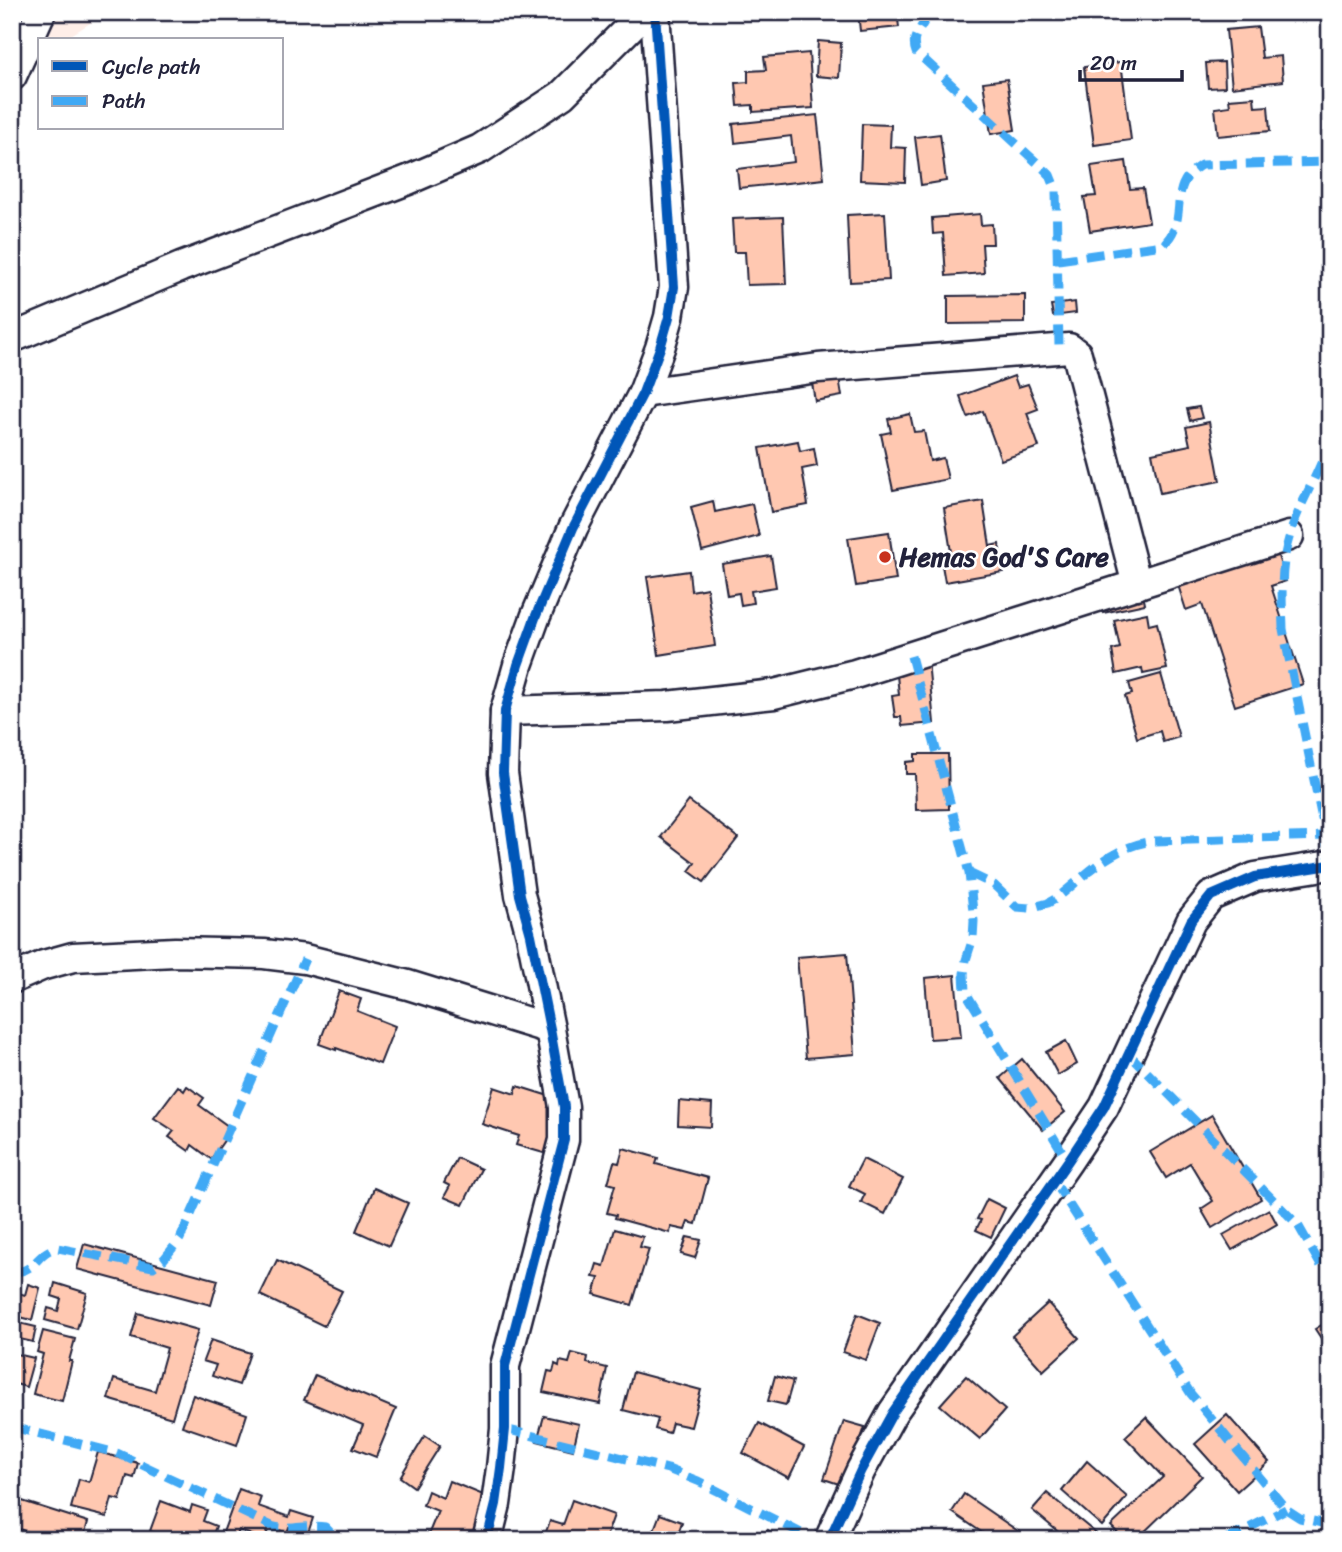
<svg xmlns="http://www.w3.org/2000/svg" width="1342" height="1552" font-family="Sriracha,sans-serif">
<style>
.built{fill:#ffeee8}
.building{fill:#ffc8b1;stroke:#22223b;stroke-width:2}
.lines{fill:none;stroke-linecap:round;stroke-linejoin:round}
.street-casing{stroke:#22223b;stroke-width:33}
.street{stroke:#fff;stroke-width:28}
.quiet{stroke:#3fa9f5;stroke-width:9;stroke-dasharray:18 9;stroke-linecap:butt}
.cycleway-casing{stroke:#fff;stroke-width:15}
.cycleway{stroke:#0057b8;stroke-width:10}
.poi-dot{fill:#c8321e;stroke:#fff;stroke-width:2.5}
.labels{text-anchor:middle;stroke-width:5;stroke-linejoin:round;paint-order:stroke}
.poi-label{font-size:26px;font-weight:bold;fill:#22223b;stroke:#fff;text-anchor:start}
</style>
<rect width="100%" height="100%" fill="#fff"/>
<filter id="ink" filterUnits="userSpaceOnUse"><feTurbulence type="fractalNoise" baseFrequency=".0143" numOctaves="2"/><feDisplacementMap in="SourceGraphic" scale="14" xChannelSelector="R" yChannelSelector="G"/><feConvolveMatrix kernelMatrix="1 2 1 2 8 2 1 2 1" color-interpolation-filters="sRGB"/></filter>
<g filter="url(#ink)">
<!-- built -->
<path class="built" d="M12,12H108L63,40H40V54L12,72Z"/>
<!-- building -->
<g class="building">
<path d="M858,12H897L899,27L860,31Z"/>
<path d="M1258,27L1262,58L1281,56L1283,81L1232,87L1226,30Z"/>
<path d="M818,41L841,43L839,78L816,76Z"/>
<path d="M809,53L813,108L753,112V105L738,106L736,83L748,82V71L766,70L764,57Z"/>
<path d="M1121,62L1131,140L1094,145L1084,67Z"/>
<path d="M1224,62L1225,87L1208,88L1206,63Z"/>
<path d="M1007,79L1015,130L991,134L983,82Z"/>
<path d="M1254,97L1255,107L1268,106L1270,131L1218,136L1215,108L1230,106L1229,99Z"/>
<path d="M817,115L824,179L739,188L737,169L794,162L791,136L735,143L733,124Z"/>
<path d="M862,124L891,125L890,147L906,148L905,182L860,180Z"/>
<path d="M940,134L946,181L921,185L915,137Z"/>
<path d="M1126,161L1130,189L1143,188L1149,222L1090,231L1084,197L1096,196L1091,166Z"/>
<path d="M885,213L889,280L850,282L847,215Z"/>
<path d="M980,214L981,225L992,224L993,244H982L984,273L946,276L943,233L933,234L932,218Z"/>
<path d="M783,217L786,284L747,285L745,252H734L732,219Z"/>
<path d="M1025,295V323L948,324V296Z"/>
<path d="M1075,302L1076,313L1053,316L1051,305Z"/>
<path d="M838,372L842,396L815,401L811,377Z"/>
<path d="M1014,376L1018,387L1028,384L1038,409L1027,413L1039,447L1001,460L983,411L968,417L960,396Z"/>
<path d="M1199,407L1202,418L1190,421L1187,409Z"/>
<path d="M910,414L914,432L924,431L930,461L943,458L948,479L893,490L881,434L891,432L888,419Z"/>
<path d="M1209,422L1220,481L1160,493L1152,453L1190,445L1186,427Z"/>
<path d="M798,441L800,451L814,448L817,466L802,469L808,505L771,512L760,448Z"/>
<path d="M713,501L715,512L752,504L759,536L702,551L691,507Z"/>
<path d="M983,501L990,546L999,544L1003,572L945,582L940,554L951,552L944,508Z"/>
<path d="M889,532L896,580L856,586L848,538Z"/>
<path d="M1277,553L1286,581L1271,586L1303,684L1235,706L1202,604L1186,610L1178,585Z"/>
<path d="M771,556L776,587L751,591L753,603L741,605L739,593L727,595L722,564Z"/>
<path d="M689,571L691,591L707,588L715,646L659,655L647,577Z"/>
<path d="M1140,581L1145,604L1103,613L1098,591Z"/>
<path d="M1147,613L1149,625L1157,623L1167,669L1143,674L1142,668L1116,674L1112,650L1120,648L1114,620Z"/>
<path d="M928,661L934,723L902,726L901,717H895L892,696L899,695L896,665Z"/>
<path d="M1161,674L1179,737L1163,742L1160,731L1137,738L1125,696L1132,694L1129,683Z"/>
<path d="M915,754H948L949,809L916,810L915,774H906V762L915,761Z"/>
<path d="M689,801L738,838L704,882L689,871L695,863L661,837Z"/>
<path d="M847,953L855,1054L806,1058L797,957Z"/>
<path d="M955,975L961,1037L930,1039L925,978Z"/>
<path d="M339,991L361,999L357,1011L395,1026L380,1064L336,1048V1050L319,1044Z"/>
<path d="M1066,1041L1077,1064L1058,1075L1046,1052Z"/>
<path d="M1022,1059L1065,1112L1043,1130L1000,1078Z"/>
<path d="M178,1086L184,1091L187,1086L204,1098L199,1105L232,1129L211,1159L192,1145L189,1151L169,1137L174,1131L154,1118Z"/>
<path d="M517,1086L552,1097L548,1107L561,1111L547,1154L516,1145L519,1136L482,1124L494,1087L515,1094Z"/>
<path d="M679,1101L712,1104L711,1127L678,1125Z"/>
<path d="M1212,1115L1261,1199L1212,1228L1201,1209L1213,1201L1190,1163L1166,1178L1150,1152Z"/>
<path d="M623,1148L658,1158L656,1164L708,1178L696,1224L688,1222L685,1230L671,1227L670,1233L615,1218L616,1215L607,1213L615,1185L608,1183L614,1162L619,1163Z"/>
<path d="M457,1158L481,1169L463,1205L444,1197L450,1186L444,1183Z"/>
<path d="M863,1159L903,1179L885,1214L861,1202L865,1194L849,1186Z"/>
<path d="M374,1188L408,1203L389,1246L356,1231Z"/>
<path d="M987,1199L1005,1208L991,1237L976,1230L981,1220L977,1219Z"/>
<path d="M1269,1209L1277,1224L1232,1250L1223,1235Z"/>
<path d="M615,1229L643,1237L640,1247L649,1249L632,1305L594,1294L599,1278L593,1277L597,1264L604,1266Z"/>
<path d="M687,1237L701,1240L695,1258L681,1254Z"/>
<path d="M84,1244L218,1280L211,1305L77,1269Z"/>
<path d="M277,1260L342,1291L324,1326L260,1295Z"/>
<path d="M55,1283L87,1293L77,1329L45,1320L48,1308L58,1311L61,1299L52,1296Z"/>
<path d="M28,1284L40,1288L32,1320L12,1315V1291L25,1295Z"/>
<path d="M1048,1303L1079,1338L1043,1371L1012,1336Z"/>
<path d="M138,1313L198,1330L172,1418L108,1399L114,1379L155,1391L167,1348L131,1337Z"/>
<path d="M857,1314L880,1323L866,1360L843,1352Z"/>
<path d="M1330,1320V1352L1315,1329Z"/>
<path d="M19,1323L36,1327L33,1342L15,1338Z"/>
<path d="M43,1331L75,1339L69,1361H72L62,1401L33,1394L43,1354L37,1352Z"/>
<path d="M211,1340L250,1353L239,1385L212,1376L216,1365L203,1361Z"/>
<path d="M12,1353L34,1358L26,1387L12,1383Z"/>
<path d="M572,1353L588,1357L587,1363L607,1368L600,1404L543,1392L548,1371L553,1372L555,1364L559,1366L560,1361L569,1363Z"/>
<path d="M633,1372L701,1390L691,1427L672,1423L669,1433L655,1429L658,1419L623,1410Z"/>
<path d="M315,1375L396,1409L376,1457L353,1448L363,1425L304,1400Z"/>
<path d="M775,1376L793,1381L786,1405L768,1401Z"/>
<path d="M966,1376L1005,1410L980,1439L940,1405Z"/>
<path d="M193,1395L247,1414L237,1445L182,1426Z"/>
<path d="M1227,1415L1269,1462L1237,1491L1195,1444Z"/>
<path d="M544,1416L579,1424L573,1450L537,1441Z"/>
<path d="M1146,1417L1202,1476L1136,1540H1124L1111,1526L1163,1477L1125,1437Z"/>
<path d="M844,1421L865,1427L845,1486L824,1479Z"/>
<path d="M759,1423L804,1447L789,1478L743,1453Z"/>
<path d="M425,1436L440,1446L414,1487L400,1477Z"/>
<path d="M98,1452L138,1463L134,1478L127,1476L120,1500L112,1498L107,1517L71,1508L79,1479L89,1482Z"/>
<path d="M1087,1461L1127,1497L1102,1526L1062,1491Z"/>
<path d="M449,1481L498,1501L482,1540H426L438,1511L423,1505L428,1491L443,1498Z"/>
<path d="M239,1489L261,1497L258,1506L289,1517L291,1511L313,1518L308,1533L289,1527L287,1533L269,1526L265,1540L239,1530L235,1540L221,1538Z"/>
<path d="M1047,1493L1104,1540H1068L1032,1510Z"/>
<path d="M964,1494L1031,1540H993L952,1512Z"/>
<path d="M16,1499L88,1522L83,1540H55L12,1527V1511Z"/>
<path d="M572,1500L614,1515L605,1540H543L550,1521L563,1525Z"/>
<path d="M161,1501L190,1512L192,1505L207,1510L203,1521L216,1526L211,1540H174L150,1531Z"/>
<path d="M660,1514L682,1522L676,1540H650Z"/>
<path d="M768,1530L782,1540H762Z"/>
<path d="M22,1533L43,1539V1540H20Z"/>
</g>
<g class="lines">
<!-- street casing -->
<g class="street-casing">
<g id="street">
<path d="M12,76L41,12"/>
<path d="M12,338L181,267L408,180L480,149L562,95L645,12"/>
<path d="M643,393L818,368L1069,348L1077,354L1137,585"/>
<path d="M505,711L667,706L774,694L855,674L1289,536"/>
<path d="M12,979L44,965L73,957L175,952L264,954L305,959L408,985L550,1029"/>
<path d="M487,1540L496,1504L501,1468L505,1429V1366L564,1140V1107L550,1029L531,935L520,895L503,773L505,711L518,665L535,618L573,528L643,393L660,348L669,317L674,287L655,12"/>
<path d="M829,1540L861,1470L893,1412L1068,1161L1104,1107L1191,921L1211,896L1255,877L1330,865"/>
</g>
</g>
<!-- street -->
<use href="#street" class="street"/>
<!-- quiet -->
<g class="quiet">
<path d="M928,12C925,28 909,34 916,52L1046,171L1050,175L1056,190L1059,347"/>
<path d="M1058,260L1163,245C1192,217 1164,188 1201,165L1330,162"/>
<path d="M1330,437C1322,471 1298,504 1289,538C1280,567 1282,598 1283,629L1330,858"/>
<path d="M911,656L969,873L974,921L973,938L966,960L964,974L965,991L1068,1161"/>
<path d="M969,873L994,885L1017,907L1030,908L1048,903L1057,898C1087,874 1113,846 1153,841L1325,836"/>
<path d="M1128,1053L1298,1225L1324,1271L1330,1275"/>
<path d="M1054,1181L1191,1394L1286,1509L1300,1518L1330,1525"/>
<path d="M12,1272C39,1272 35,1251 58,1248L153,1267L164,1259L180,1239L305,959"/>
<path d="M12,1427L117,1453L274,1527C291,1531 308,1524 325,1527L338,1540"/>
<path d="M505,1429L668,1469L698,1481L815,1540"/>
<path d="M1226,1540L1286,1509"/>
</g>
<!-- cycleway casing -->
<g class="cycleway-casing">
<g id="cycleway">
<path d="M487,1540L496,1504L501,1468L505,1429V1366L564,1140V1107L550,1029L531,935L520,895L503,773L505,711L518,665L535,618L573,528L643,393L660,348L669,317L674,287L655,12"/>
<path d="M829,1540L861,1470L893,1412L1068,1161L1104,1107L1191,921L1211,896L1255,877L1330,865"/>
</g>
</g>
<!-- cycleway -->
<use href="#cycleway" class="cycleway"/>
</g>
</g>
<!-- markers -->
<circle class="poi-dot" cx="885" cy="557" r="7"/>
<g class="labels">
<!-- poi labels -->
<g class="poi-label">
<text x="899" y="566">Hemas God'S Care</text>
</g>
</g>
<!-- margin -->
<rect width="1342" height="1552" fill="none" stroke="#fff" stroke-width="42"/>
<rect x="21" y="21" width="1300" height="1510" fill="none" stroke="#22223b" stroke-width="2.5" filter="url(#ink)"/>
<!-- legend -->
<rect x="38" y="38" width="245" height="91" fill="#ffffff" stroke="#a7a7b1" stroke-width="2"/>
<rect x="52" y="61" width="35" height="10" fill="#0057b8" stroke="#a7a7b1" stroke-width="2"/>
<text x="102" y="74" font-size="21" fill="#22223b">Cycle path</text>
<rect x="52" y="96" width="35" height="10" fill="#3fa9f5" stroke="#a7a7b1" stroke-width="2"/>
<text x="102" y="108" font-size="21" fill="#22223b">Path</text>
<!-- scale -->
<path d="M1080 70v10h102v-10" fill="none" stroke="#22223b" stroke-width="3.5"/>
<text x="1090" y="70" font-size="21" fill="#22223b" stroke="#ffffff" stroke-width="5" paint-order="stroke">20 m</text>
</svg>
